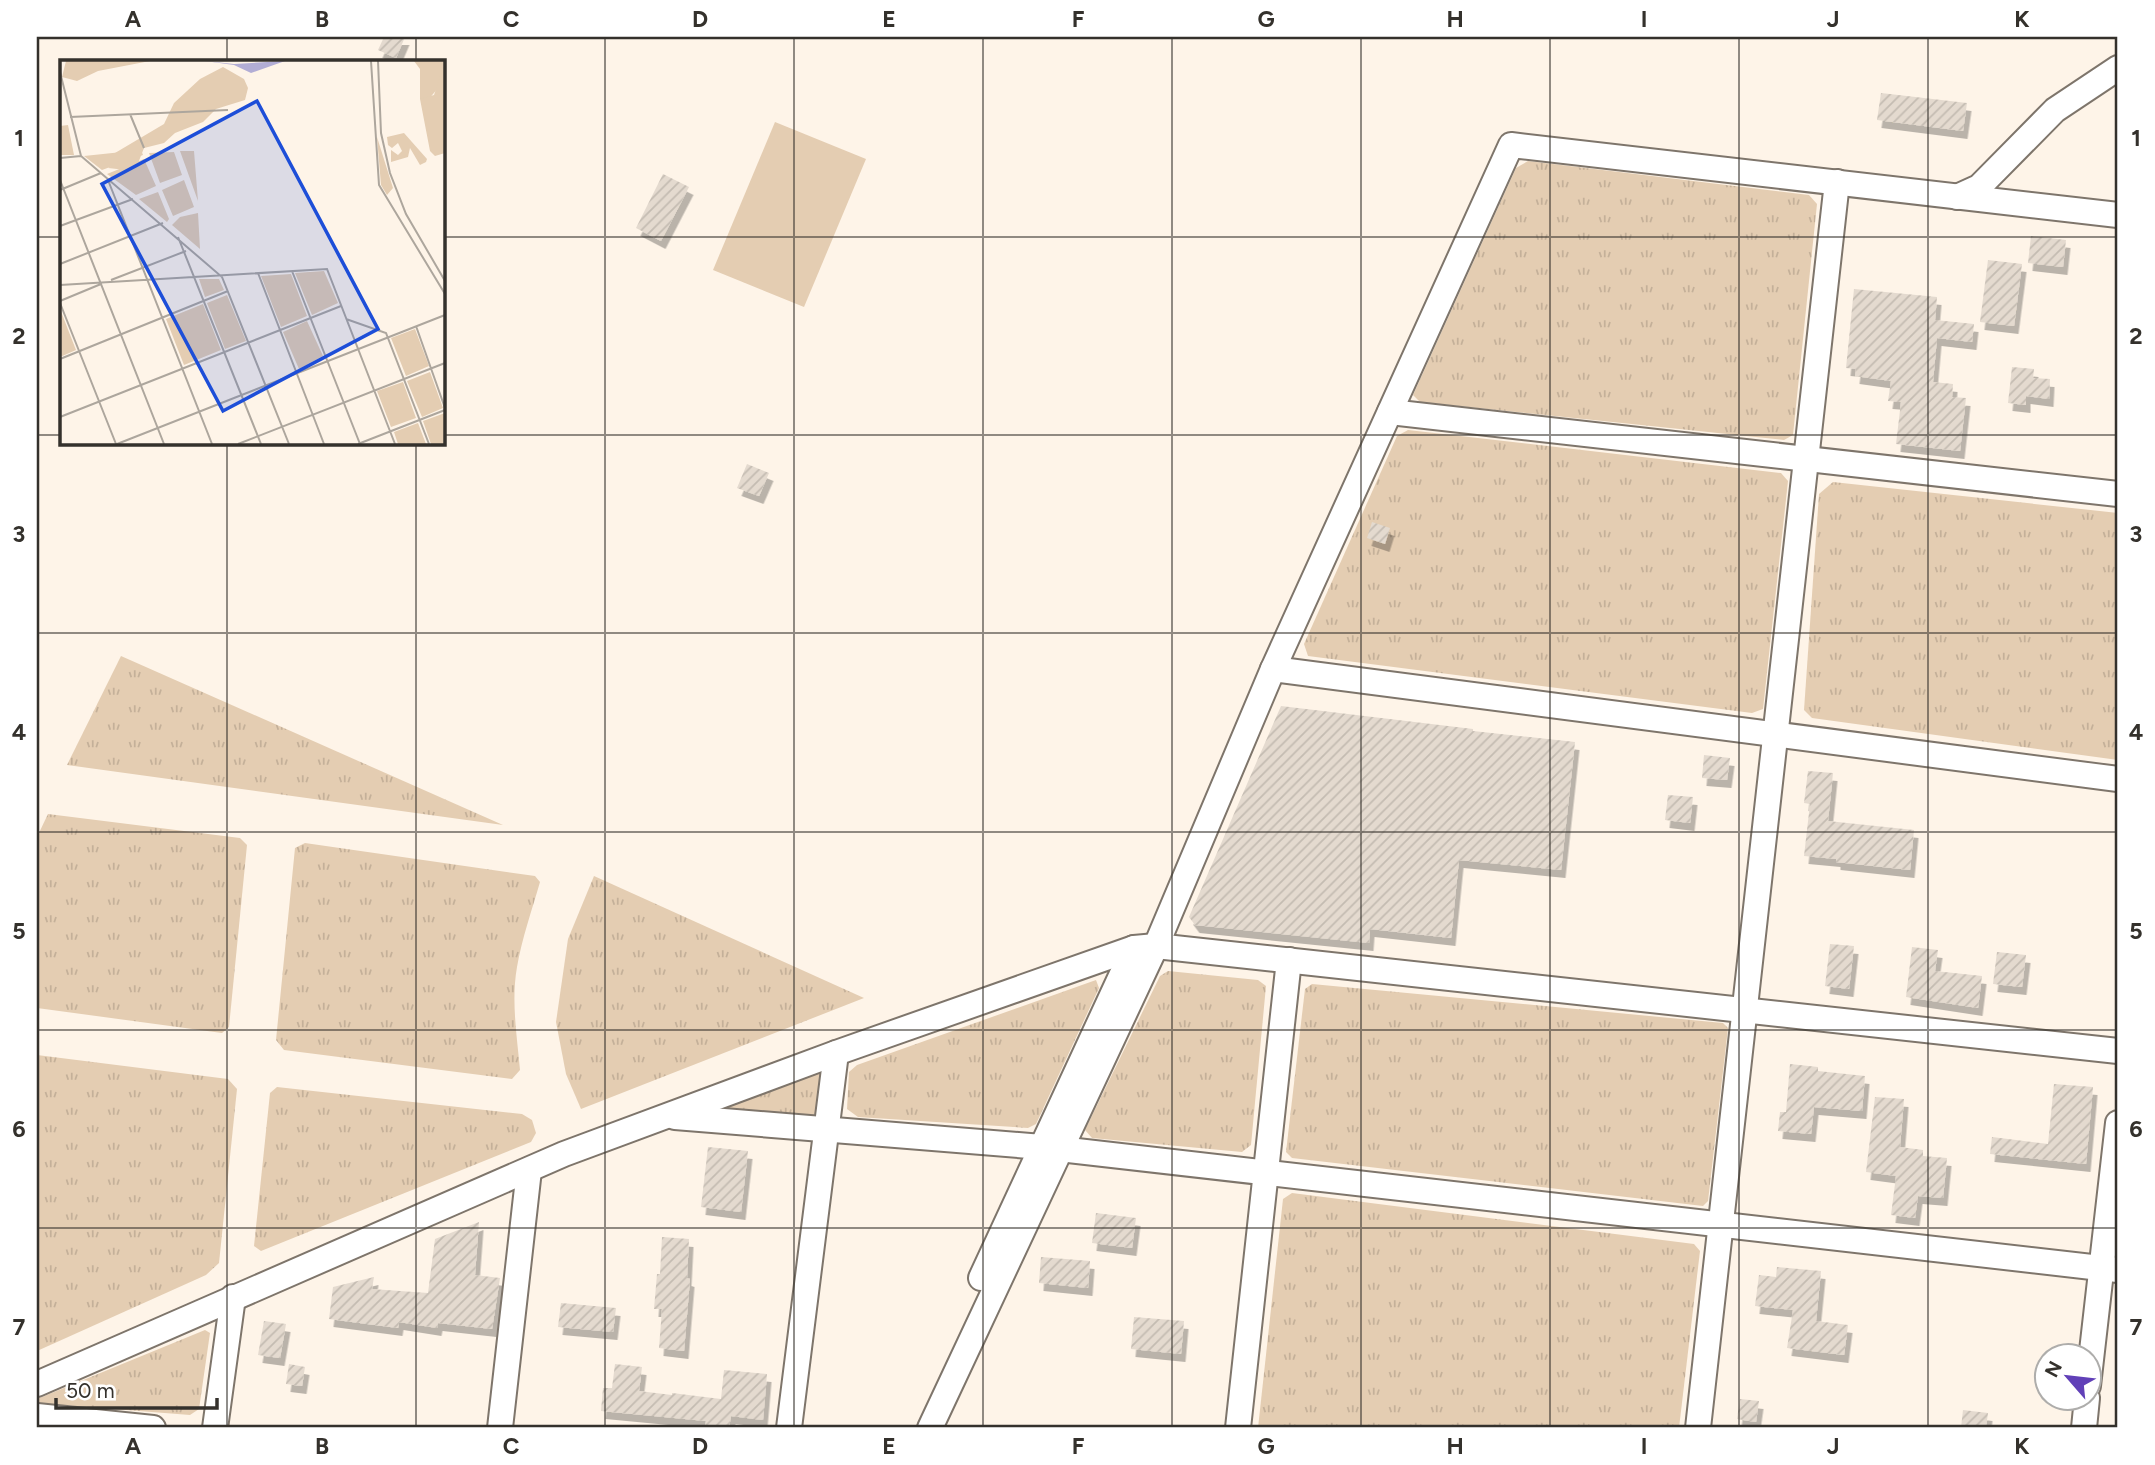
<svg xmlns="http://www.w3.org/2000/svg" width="2155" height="1465" font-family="Figtree,sans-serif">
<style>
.grass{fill:url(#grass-tufts)}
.pitch{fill:#e4cdb2}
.building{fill:url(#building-hatch);filter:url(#shadow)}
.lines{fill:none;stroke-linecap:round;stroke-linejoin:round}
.minor-casing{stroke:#7e756b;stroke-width:28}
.minor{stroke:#fff;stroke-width:24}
.grid{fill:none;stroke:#34312c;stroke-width:2;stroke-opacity:0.55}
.inset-road{fill:none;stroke:#ada69d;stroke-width:2}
.view{fill:#1d4ed8;fill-opacity:0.15;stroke:#1d4ed8;stroke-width:3.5}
.inset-edge{fill:none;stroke:#34312c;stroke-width:3.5}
.neatline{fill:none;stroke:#34312c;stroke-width:2.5}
.grid-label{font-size:23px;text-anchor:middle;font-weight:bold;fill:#34312c}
</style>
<defs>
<pattern id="grass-tufts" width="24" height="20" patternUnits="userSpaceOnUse" patternTransform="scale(1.75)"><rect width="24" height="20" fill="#e4cdb2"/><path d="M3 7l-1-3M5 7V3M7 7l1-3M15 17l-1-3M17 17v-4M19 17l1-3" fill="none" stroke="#c4b099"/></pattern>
<pattern id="building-hatch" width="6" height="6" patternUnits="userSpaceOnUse" patternTransform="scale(1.75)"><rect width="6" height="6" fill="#e4dacf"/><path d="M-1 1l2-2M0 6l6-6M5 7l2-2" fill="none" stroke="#c4bcb2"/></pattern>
<filter id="shadow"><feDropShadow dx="4.5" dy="8" stdDeviation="0" flood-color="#0004"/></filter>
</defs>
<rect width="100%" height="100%" fill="#fef4e8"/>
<!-- grass -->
<g class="grass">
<path d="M1528,161L1809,195L1817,204L1793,435L1784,440L1420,402L1413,395L1516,168Z"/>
<path d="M1408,430L1781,473L1788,481L1763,709L1752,713L1308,656L1304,644L1397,436Z"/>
<path d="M1833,482L2118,513V760L1812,718L1804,710L1819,494Z"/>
<path d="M121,656L503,825L67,765Z"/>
<path d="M48,814L240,838L247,845L229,1027L222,1033L37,1008V837Z"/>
<path d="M305,843L535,876L540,882C532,910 522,938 517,967C511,1001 517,1036 520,1070L512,1079L284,1050L276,1040L295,848Z"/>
<path d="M594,876L864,998L581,1109L566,1074L556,1022L568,939Z"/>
<path d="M1168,971L1258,980L1266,986L1251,1145L1242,1152L1092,1138L1085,1130L1160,976Z"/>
<path d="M1096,980L1099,988L1036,1124L1028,1128L858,1117L847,1109L849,1072L857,1065Z"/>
<path d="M1312,984L1723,1023L1728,1028L1708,1201L1703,1206L1292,1158L1286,1152L1305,989Z"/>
<path d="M37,1055L228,1079L237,1089L219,1263L206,1275L37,1351Z"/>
<path d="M816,1073L820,1074V1077L816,1115L814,1117L719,1109Z"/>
<path d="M277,1087L522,1114L532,1120L536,1133L531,1142L261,1251L254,1246L270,1093Z"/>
<path d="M1292,1193L1694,1244L1700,1251L1679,1428H1258L1283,1199Z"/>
<path d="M205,1330L210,1333L199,1409L190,1415L37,1403V1399Z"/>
</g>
<!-- pitch -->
<path class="pitch" d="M775,122L866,159L804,307L713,270Z"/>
<!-- building -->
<g class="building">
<path d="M384,37H405L396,58L378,50Z"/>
<path d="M1881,93L1967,103L1963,131L1877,120Z"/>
<path d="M663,174L689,187L661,241L636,228Z"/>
<path d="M2031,236L2066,240L2063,267L2028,263Z"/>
<path d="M1988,260L2022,264L2014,326L1980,322Z"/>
<path d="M1854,289L1937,297L1935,320L1974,324L1972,342L1937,338L1933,382L1953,384L1952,397L1966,398L1960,451L1896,444L1901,402L1888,401L1891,381L1855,376L1856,369L1846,368Z"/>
<path d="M2012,367L2034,369L2033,378L2050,379L2049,399L2026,396V405L2008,403Z"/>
<path d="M747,464L769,473L759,496L737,488Z"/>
<path d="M1372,522L1390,528L1385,544L1367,538Z"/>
<path d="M1281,706L1473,729V731L1575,742L1561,870L1459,860L1451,938L1370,929L1369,943L1195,925L1189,917Z"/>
<path d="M1704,755L1730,758L1727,780L1702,778Z"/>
<path d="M1808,771L1833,773L1828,821L1914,830L1910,870L1836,862V859L1804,856L1810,804L1804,803Z"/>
<path d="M1668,795L1693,797L1690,823L1665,820Z"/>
<path d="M1830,944L1854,946L1849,989L1825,986Z"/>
<path d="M1912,947L1938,950L1935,971L1982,976L1978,1008L1906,997Z"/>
<path d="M1997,952L2026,955L2022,987L1993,984Z"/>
<path d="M1790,1064L1818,1067V1071L1865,1076L1862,1111L1814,1107L1811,1134L1778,1131L1780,1112H1786Z"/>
<path d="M2054,1084L2093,1087L2086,1164L1990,1154L1992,1137L2048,1144Z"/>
<path d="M1875,1097L1904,1099L1900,1147L1923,1150V1156L1947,1158L1943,1198L1918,1196L1915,1218L1891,1215L1896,1176L1866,1172Z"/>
<path d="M708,1147L748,1151L741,1212L701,1207Z"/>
<path d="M1096,1213L1136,1218L1132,1248L1092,1243Z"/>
<path d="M479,1222L475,1275L500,1278L492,1329L438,1323L437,1328L399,1322L398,1328L329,1319L333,1287L374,1277L372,1289L428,1293L435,1239Z"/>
<path d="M662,1237L689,1239L687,1278L690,1279L684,1351L659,1348L662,1309H654L657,1274H660Z"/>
<path d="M1041,1257L1090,1261L1088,1288L1039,1283Z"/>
<path d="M1777,1267L1821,1271L1816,1321L1848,1325L1844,1355L1787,1348L1793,1310L1755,1306L1759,1275L1776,1277Z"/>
<path d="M561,1303L616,1308L613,1332L558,1327Z"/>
<path d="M1134,1317L1184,1321L1181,1354L1131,1349Z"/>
<path d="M264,1321L286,1324L280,1358L258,1355Z"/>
<path d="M289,1364L305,1367L302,1386L286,1384Z"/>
<path d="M615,1364L642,1367L639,1391L672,1395V1393L721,1399L724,1370L767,1374L763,1420L731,1416L729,1428H705L706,1421L601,1411L603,1388H612Z"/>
<path d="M1740,1399L1759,1401L1756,1422L1737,1419Z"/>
<path d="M1963,1410L1988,1413L1986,1428H1961Z"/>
</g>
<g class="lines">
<!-- minor casing -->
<g class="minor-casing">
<g id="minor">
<path d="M1957,197L1979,187L2055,110L2118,68"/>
<path d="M1390,412L2118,494"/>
<path d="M1273,669L2118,779"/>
<path d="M675,1117L1042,1147L2118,1270"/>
<path d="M981,1278L1134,948"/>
<path d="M37,1384L564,1154L836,1053L1134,948L1156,946L2118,1051"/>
<path d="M2088,1386L2118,1123"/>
<path d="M37,1416L153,1428"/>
<path d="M215,1428L233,1297"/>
<path d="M500,1428L529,1170"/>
<path d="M789,1428L836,1053"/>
<path d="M930,1428L1156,946L1273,669L1511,145L2118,215"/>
<path d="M1238,1428L1289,960"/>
<path d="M1698,1428L1837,182"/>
<path d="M2084,1428L2087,1398"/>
</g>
</g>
<!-- minor -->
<use href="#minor" class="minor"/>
</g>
<!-- grid -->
<path class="grid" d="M227,37V61M416,37V61M605,37V1428M794,37V1428M983,37V1428M1172,37V1428M1361,37V1428M1550,37V1428M1739,37V1428M1928,37V1428M37,237H61M443,237H2118M37,435H61M443,435H2118M227,443V1428M416,443V1428M37,633H2118M37,832H2118M37,1030H2118M37,1228H2118"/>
<!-- overview -->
<g transform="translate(60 60)">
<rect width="385" height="385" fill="#fef4e8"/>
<path d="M317,77L333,128L327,135L321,125ZM81,90L83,95L42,110L24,96ZM120,91H134L138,141ZM114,92L122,115L100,123L89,93ZM84,99L96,126L76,135L47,114ZM124,120L134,147L113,156L102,130ZM98,132L109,159L107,162L79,139ZM138,153L140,189L112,165L120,157ZM264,211L278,243L252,255L235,213ZM231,214L247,256L221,267L201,216ZM159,219L164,230L145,237L139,219ZM167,235L186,281L165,289L147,243ZM143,244L161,290L124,305L106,259ZM0,249L16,290L0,297ZM247,261L263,296L239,309L223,272ZM355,269L369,306L346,316L331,278ZM370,312L383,348L362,357L347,321ZM343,322L356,358L331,367L317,331ZM385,353V384H371L363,361ZM358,363L366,384H338L334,372Z" fill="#e4cdb2"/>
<path d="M354,1H385L378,28L368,40L360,39V9ZM344,73L367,99L366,102L360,105L350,88L348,97L331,102V90L338,95L342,91L338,83L332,88L328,85L327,77Z" fill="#e4cdb2"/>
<path d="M6,1H90L38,11L17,21L2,17ZM385,1V93L375,96L370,91L360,39L374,35ZM163,7L184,19L188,28L185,40L156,49L143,62L115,73L104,83L84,88L75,111L48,108L59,101L55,93L104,64L114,43L140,19Z" fill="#e4cdb2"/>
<path d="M8,65L14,95H0V66Z" fill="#e4cdb2"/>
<path d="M145,1L174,4L225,1L191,13L174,5Z" fill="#b2add5"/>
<path class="inset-road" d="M311,1L319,125L385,234M318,1L321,73L330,113L346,154L385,221M0,12L21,96L162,217L229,384M70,54L84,88M10,57L168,50M0,98L21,96M0,120L104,384M48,120L152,384M0,130L41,113M0,166L73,139M118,177L201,384M0,204L103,163M232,211L300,384M198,213L264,384M51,220L126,191M0,225L267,209L335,384M0,241L41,224M0,243L56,384M286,259L326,273L369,384M356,266L385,348M0,299L168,231M0,357L281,246M57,384L385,255M178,384L385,303M298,384L385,350"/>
<path class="view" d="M197,41L318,269L163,351L42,124Z"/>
<rect width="385" height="385" class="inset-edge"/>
</g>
<!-- border -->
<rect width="2155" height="1465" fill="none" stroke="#ffffff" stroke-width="77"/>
<!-- north arrow -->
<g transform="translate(2068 1377) rotate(298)"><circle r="33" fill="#ffffff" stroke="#aeadab" stroke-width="2"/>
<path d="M0-5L12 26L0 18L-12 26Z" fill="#6140b8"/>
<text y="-10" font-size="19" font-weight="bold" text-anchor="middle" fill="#34312c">N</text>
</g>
<!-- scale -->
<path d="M56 1398v10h161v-10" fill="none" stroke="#34312c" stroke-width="3.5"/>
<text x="66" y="1398" font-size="21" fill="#34312c" stroke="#ffffff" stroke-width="5" paint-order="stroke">50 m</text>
<rect x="38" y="38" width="2078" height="1388" class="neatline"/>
<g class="grid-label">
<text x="133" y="27">A</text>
<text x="322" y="27">B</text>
<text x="511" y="27">C</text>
<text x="700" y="27">D</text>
<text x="889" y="27">E</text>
<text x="1078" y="27">F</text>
<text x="1266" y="27">G</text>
<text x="1455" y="27">H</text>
<text x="1644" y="27">I</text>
<text x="1833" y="27">J</text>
<text x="2022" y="27">K</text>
<text x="19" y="146">1</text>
<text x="2136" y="146">1</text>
<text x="19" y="344">2</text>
<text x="2136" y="344">2</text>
<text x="19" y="542">3</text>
<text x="2136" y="542">3</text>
<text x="19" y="740">4</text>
<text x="2136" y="740">4</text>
<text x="19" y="939">5</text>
<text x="2136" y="939">5</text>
<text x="19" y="1137">6</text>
<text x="2136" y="1137">6</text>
<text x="19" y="1335">7</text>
<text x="2136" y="1335">7</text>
<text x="133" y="1454">A</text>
<text x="322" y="1454">B</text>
<text x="511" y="1454">C</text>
<text x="700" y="1454">D</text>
<text x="889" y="1454">E</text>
<text x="1078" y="1454">F</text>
<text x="1266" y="1454">G</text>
<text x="1455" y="1454">H</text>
<text x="1644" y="1454">I</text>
<text x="1833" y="1454">J</text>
<text x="2022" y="1454">K</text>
</g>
</svg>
